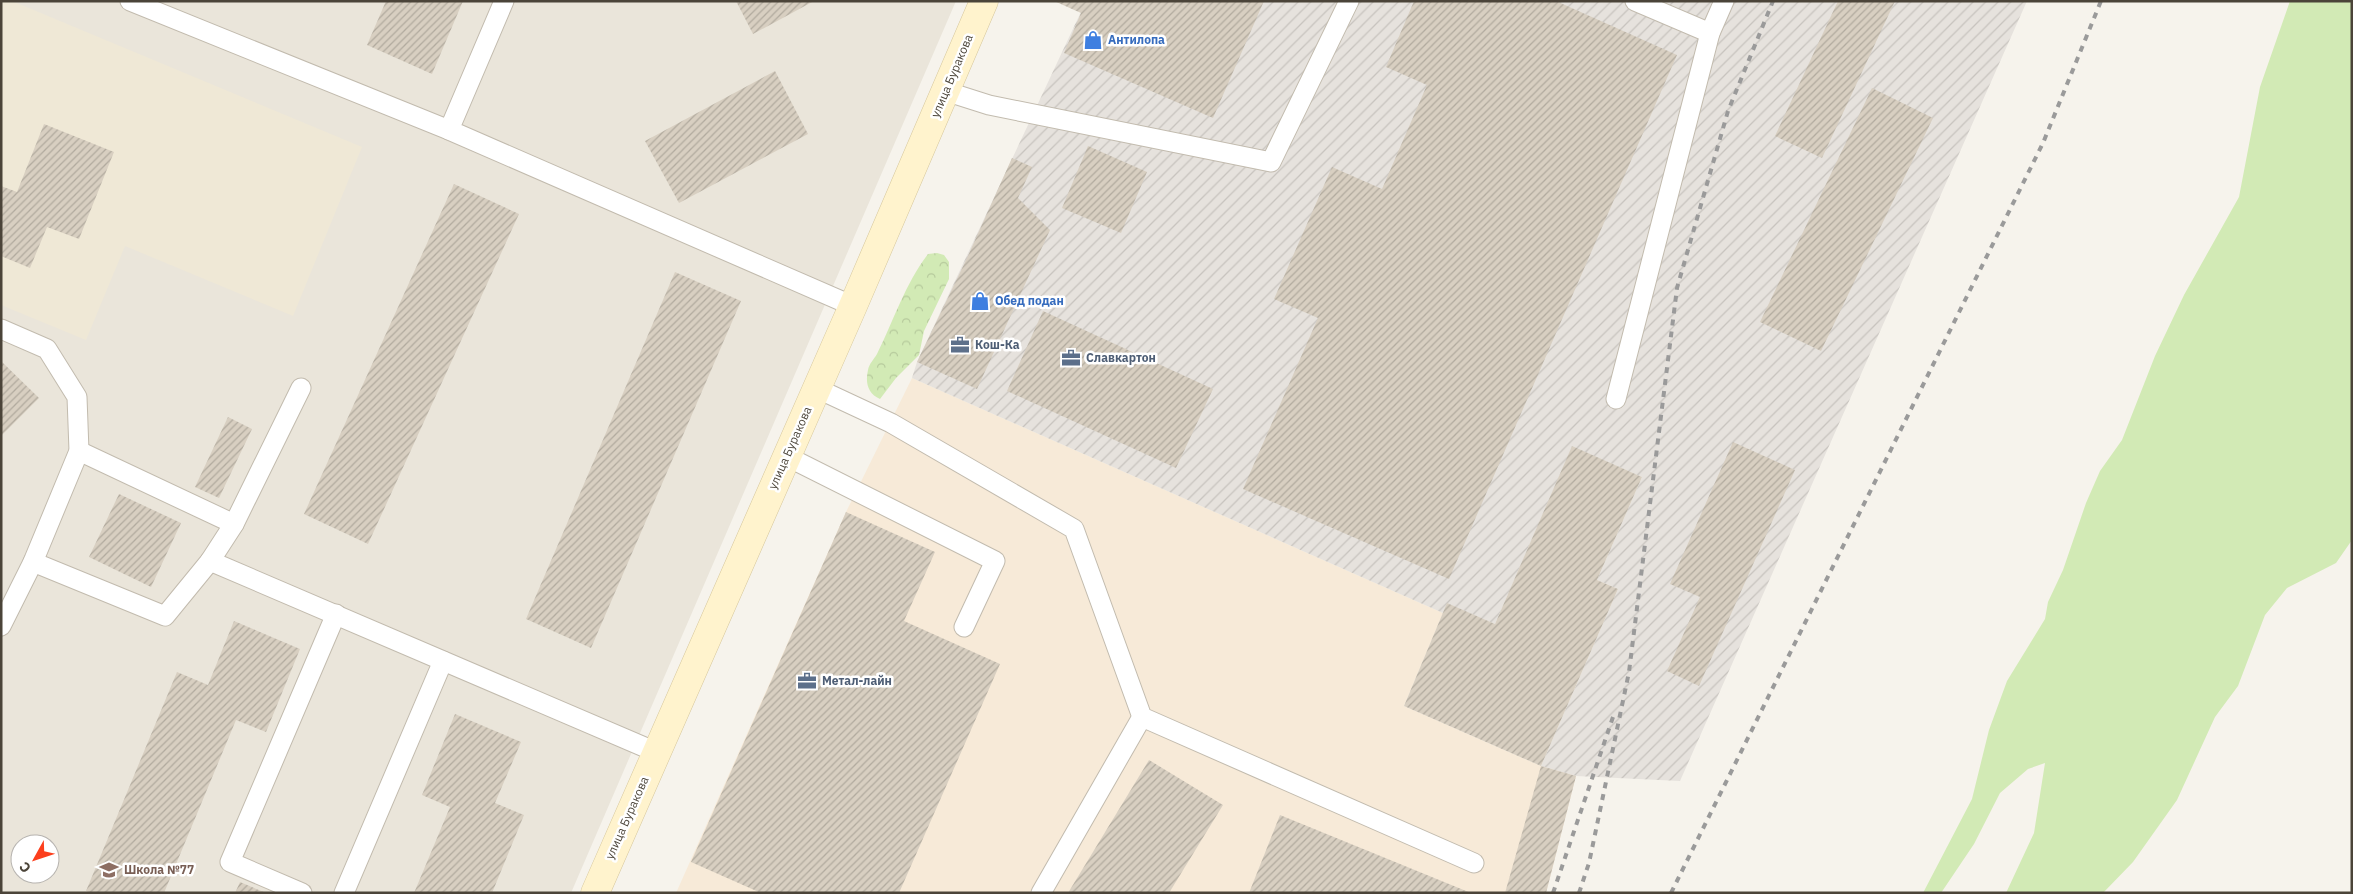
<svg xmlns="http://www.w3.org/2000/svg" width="2353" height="894" font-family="'IBM Plex Sans',sans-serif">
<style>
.residential{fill:#eae5da;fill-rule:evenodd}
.commercial{fill:#f7ead8}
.industrial{fill:url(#industrial-furrows)}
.education{fill:#efe8d6}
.grass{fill:#d2eab5}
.forest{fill:url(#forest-crowns)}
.building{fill:url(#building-hatch)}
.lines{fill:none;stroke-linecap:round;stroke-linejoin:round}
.lane-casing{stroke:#c2bbae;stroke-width:21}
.secondary-casing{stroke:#d6c79b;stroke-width:29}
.lane{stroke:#fff;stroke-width:19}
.secondary{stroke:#fff3cd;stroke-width:28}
.rail{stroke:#9a9a9a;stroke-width:4;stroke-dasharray:6 6;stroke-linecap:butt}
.labels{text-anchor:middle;stroke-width:5;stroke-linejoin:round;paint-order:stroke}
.shop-label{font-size:12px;font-weight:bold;fill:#366cbe;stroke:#fff;text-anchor:start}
.street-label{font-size:12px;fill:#4b4439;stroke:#fff}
.service-label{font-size:12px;font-weight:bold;fill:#4e5e75;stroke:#fff;text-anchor:start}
.education-label{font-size:12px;font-weight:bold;fill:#785e54;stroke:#fff;text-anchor:start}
</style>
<defs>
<pattern id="industrial-furrows" width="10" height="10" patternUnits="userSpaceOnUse" patternTransform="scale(1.25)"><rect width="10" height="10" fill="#e6e2dd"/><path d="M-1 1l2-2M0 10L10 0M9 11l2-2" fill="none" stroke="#c7c3be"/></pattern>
<pattern id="forest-crowns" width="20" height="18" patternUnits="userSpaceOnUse" patternTransform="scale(1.25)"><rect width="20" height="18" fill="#d2eab5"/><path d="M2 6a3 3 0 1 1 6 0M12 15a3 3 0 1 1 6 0" fill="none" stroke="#b6ca9c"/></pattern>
<pattern id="building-hatch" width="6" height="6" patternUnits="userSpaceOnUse" patternTransform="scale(1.25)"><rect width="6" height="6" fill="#d8cfc1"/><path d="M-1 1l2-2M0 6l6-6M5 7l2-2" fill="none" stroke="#b1aa9e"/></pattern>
</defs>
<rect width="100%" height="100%" fill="#f6f3ec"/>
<!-- residential -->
<path class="residential" d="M1,1H956L571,893H1ZM20,844H50V874H20Z"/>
<!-- commercial -->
<path class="commercial" d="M912,378L1443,613L1404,706L1541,766L1576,776L1546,893H676L846,512Z"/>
<!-- industrial -->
<path class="industrial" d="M1086,1H2027L1680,781L1576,776L1541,766L1618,589L1597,580L1642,477L1572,447L1495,624L1448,604L1443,613L912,378L917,362Z"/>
<!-- education -->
<path class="education" d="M1,1H12L362,147L293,316L125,246L86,340L1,305Z"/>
<!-- grass -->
<path class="grass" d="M2290,1H2352V540L2336,563L2287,588L2265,615L2238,686L2215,717L2177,800L2133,862L2103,893H2006L2034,833L2045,763L2028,769L2000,793L1974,844L1941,893H1923L1972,799L1989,730L2007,681L2045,619L2048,602L2063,570L2086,503L2100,471L2122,440L2155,356L2184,295L2239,197L2260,87Z"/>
<!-- forest -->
<path class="forest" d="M937,253L944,255L949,262V279L924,331L919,355L896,378L880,399C868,394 865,383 868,370C869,364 874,359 877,354C894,320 905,284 928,254Z"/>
<!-- building -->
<g class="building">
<path d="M386,1H463L432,74L367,45Z"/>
<path d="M736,1H814L753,34Z"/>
<path d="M1054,1H1264L1213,118L1064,53L1081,13Z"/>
<path d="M1414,1H1556L1677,55L1449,579L1243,489L1318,318L1274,299L1332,167L1382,189L1427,85L1386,67Z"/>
<path d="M1838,1H1895L1822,158L1775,136Z"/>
<path d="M775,71L808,134L679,203L645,141Z"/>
<path d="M1872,88L1933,118L1821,351L1760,322Z"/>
<path d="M44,124L114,152L79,239L47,227L30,268L1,256V186L17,192Z"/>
<path d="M1088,146L1147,172L1121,233L1062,208Z"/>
<path d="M1012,158L1032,167L1018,198L1050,230L977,389L917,362L967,258Z"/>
<path d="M454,184L519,214L368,544L304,514Z"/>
<path d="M675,272L741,301L591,648L526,619Z"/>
<path d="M1043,311L1213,389L1176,468L1007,391Z"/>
<path d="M1,361L39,398L1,436Z"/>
<path d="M228,417L252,429L219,498L195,487Z"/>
<path d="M1733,442L1795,470L1699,686L1667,671L1700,597L1670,584Z"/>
<path d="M1572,446L1642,477L1597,580L1618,589L1541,766L1576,776L1546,893H1505L1541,766L1404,706L1447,603L1495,624Z"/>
<path d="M119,494L181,523L151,587L89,557Z"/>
<path d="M846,512L935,552L904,621L1000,664L899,893H761L691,862Z"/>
<path d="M234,621L300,649L266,732L236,720L164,893H91L86,891L177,672L208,685Z"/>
<path d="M455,714L521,742L495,803L524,815L492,893H414L450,807L422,795Z"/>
<path d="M1149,760L1223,805L1169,893H1068Z"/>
<path d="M1280,815L1471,893H1249Z"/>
<path d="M240,882L266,893H235Z"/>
</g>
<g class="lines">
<!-- lane casing -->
<g class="lane-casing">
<g id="lane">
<path d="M130,1L449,130"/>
<path d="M504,1L449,130L853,306"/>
<path d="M1635,1L1710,33"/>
<path d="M945,91L989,105L1271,162L1349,1"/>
<path d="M1,329L47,349L77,397L79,451L33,562L1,626"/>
<path d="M816,388L891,423L1074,529L1142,717L1474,863"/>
<path d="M1616,399L1710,33L1724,1"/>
<path d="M79,451L234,524"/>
<path d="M786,456L995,561L964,627"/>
<path d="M210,561L234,524L301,388"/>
<path d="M33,562L165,616L210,561L656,752"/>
<path d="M302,893L230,862L336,614"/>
<path d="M344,893L443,661"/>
<path d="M1041,893L1142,717"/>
</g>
</g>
<!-- secondary casing -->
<g class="secondary-casing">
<path id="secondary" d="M595,893L853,306L984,1"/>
</g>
<!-- lane -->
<use href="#lane" class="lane"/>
<!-- secondary -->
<use href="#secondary" class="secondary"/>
<!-- rail -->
<g class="rail">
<path d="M1553,893L1613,717"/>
<path d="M1579,893L1589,863L1629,672L1677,288L1728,111L1773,1"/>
<path d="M1671,893L2043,143L2101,1"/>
</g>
</g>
<!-- icons -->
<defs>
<g id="shop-bare" transform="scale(1.5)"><path d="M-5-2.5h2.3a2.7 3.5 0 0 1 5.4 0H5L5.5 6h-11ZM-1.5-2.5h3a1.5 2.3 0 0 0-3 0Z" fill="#3f7fe0" stroke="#fff" stroke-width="2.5" paint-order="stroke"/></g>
<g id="office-bare" transform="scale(1.5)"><path d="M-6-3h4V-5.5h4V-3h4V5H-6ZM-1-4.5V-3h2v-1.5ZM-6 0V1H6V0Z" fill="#5c6f8a" stroke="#fff" stroke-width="2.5" paint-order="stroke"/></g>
<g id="school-bare" transform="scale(1.5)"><path d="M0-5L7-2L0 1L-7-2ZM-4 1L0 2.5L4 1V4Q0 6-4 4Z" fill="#8d6e63" stroke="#fff" stroke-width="2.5" paint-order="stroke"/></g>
</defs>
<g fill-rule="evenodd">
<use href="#shop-bare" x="1093" y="40"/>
<use href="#shop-bare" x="980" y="301"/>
<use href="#office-bare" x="960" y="345"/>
<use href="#office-bare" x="1071" y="358"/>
<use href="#office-bare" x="807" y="681"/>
<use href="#school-bare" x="109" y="870"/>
</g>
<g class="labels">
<!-- shop labels -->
<g class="shop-label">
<text x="1108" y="44">Антилопа</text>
<text x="995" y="305">Обед подан</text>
</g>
<!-- street labels -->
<g class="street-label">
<text transform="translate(952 76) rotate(-67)" y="4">улица Буракова</text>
<text transform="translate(790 448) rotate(-66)" y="4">улица Буракова</text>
<text transform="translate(627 818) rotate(-66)" y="4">улица Буракова</text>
</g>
<!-- service labels -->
<g class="service-label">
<text x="975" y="349">Кош-Ка</text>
<text x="1086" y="362">Славкартон</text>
<text x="822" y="685">Метал-лайн</text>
</g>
<!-- education labels -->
<g class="education-label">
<text x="124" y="874">Школа №77</text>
</g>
</g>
<!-- border -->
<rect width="2353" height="894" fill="none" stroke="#4b4439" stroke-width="5"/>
<!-- north arrow -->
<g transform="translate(35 859) rotate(230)"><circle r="24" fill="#ffffff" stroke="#b7b4b0"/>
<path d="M0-4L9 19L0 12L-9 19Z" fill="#fc3f1d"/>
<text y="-8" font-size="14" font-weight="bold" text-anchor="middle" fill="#4b4439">С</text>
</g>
</svg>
